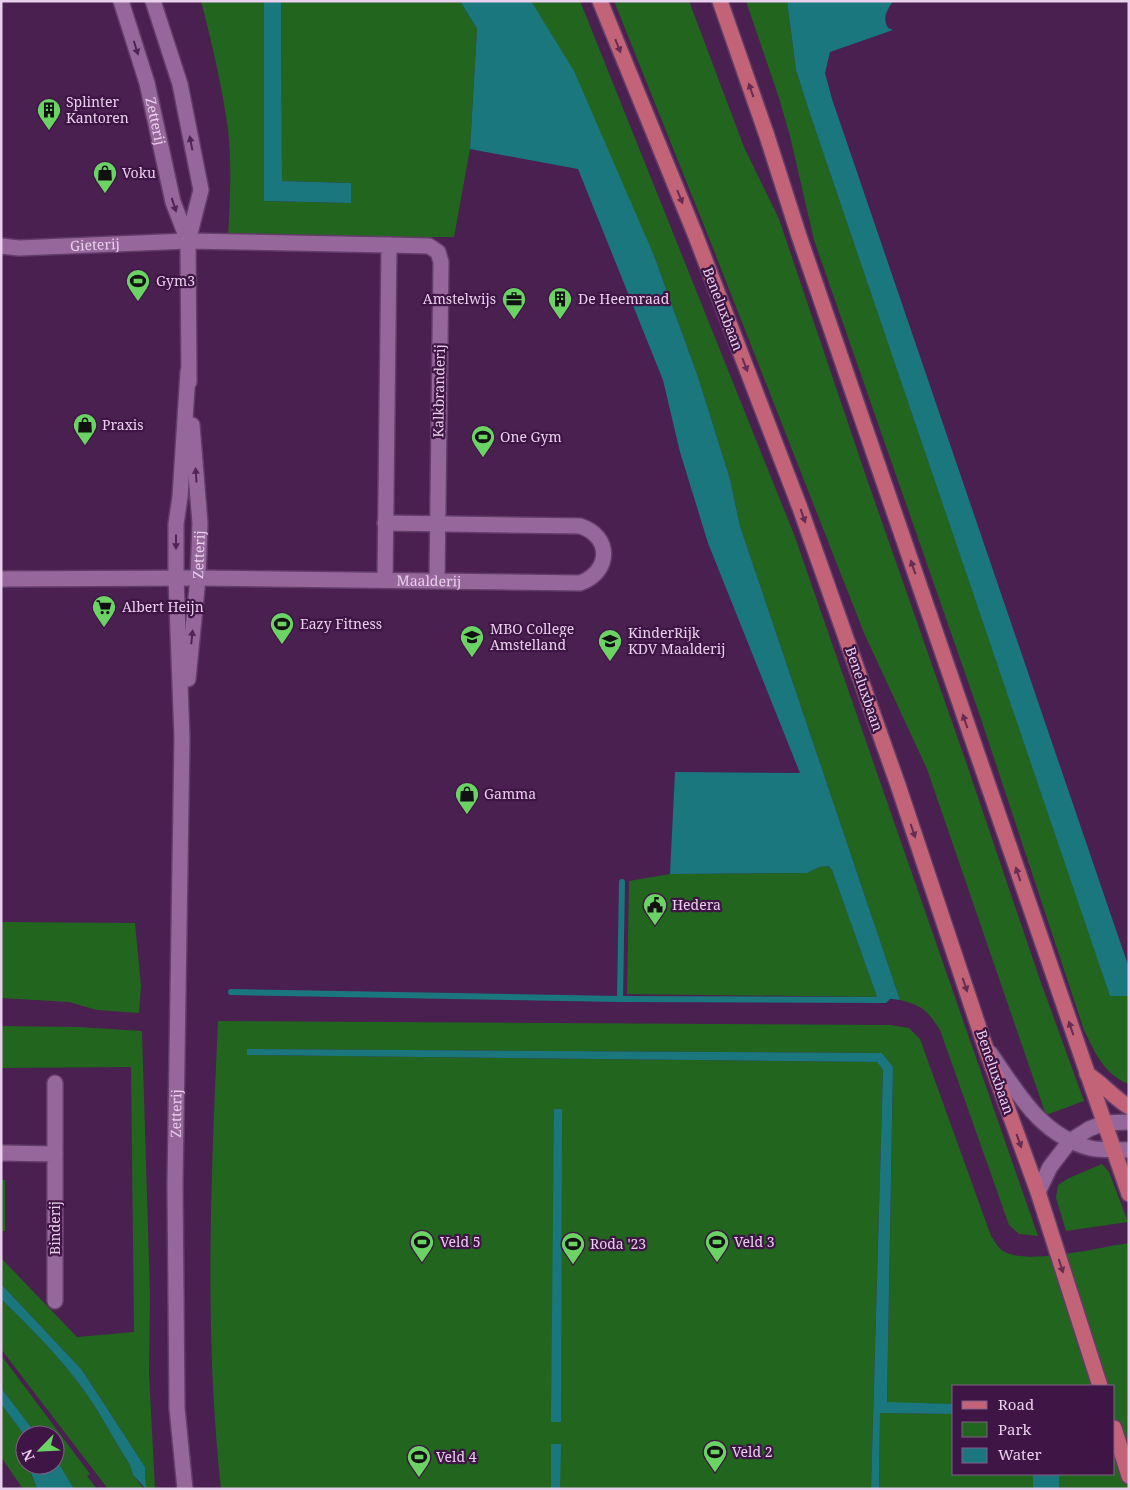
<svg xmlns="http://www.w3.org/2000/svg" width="1130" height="1490" font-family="'Noto Serif',serif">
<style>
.green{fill:#22651f}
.water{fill:#1b777e}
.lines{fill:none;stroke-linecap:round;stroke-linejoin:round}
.stream{stroke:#1b777e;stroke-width:6}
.minor-casing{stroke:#623d68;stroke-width:18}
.tertiary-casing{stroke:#623d68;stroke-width:18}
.primary-casing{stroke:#623d68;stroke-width:18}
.minor{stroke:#95679b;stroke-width:15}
.tertiary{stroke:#95679b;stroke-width:15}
.primary{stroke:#c36378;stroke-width:15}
.oneway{fill:#662c54}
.oneway2{fill:#4f2555}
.labels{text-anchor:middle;stroke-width:4.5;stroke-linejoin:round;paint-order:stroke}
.poi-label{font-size:14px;fill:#e9d0ec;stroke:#3e1544;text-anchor:start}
.street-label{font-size:14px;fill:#e9d0ec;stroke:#3e1544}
</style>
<rect width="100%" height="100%" fill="#49204f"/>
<!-- green -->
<g class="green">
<path d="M201,1H264V201L351,203V183L282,181L281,1H460L477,29L470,149L454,237H228C230,201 232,164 228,129C222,86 212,43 201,1Z"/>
<path d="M531,1H580L795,537L1038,1236L1019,1234L1009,1225L940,1030C927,1010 923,1006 900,1000L740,526L730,479L698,377L655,258Z"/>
<path d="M614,1H689L744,147L779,219L869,485L965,759L1039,977L1084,1101L1046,1115L927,769L864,633L709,238Z"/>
<path d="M746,1H787L796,70L809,111L1110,995L1129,996V1084C1104,1075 1095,1052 1084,1030L979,713L814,240L790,136L779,98Z"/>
<path d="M827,866L832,870L877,997L627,994L629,881L670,874L807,873L819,867Z"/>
<path d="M1,922L135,923L141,986L139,1013L97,1010L69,1002L1,998Z"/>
<path d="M218,1021L890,1025L909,1028L920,1039L991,1236C994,1240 998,1248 1003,1251C1026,1266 1101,1247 1129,1243V1489H1059V1474H1114V1386H954V1404L887,1403L893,1067L882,1053L247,1049V1055L877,1062L883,1070L871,1489H221C204,1333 211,1176 218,1021Z"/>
<path d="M1,1026L78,1027L142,1031L150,1296L149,1373L155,1489H146L145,1467L82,1370L1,1284V1258L77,1337L134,1332L131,1067L1,1068Z"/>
<path d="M1102,1164L1109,1172L1128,1222L1066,1231L1056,1198L1058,1185L1069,1178Z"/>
<rect x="1" y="1180" width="4" height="51"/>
<path d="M1,1299C32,1329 63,1360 88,1396C103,1418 115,1442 130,1465L133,1475L144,1489H108L1,1349Z"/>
<path d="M1,1355L90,1474L87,1476L97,1489H74L55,1459V1435H37L1,1388Z"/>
<path d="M1,1404L25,1436V1465H33L31,1474L37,1489H23L1,1457Z"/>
<path d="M880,1413L954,1414V1474H1033V1489H879Z"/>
</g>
<!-- water -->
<g class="water">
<path d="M264,1H281L282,181L351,183V203L264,201Z"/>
<path d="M460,1H531L574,71L655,258L698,377L730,479L740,526L900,1000L877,997L832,870L828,866L819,867L807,873L670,874L675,772L800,773L708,543L680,452L663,380L578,169L470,149L477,29Z"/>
<path d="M787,1H893C887,11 882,17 888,28L893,30L830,52L825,73L832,99L1129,968V996H1110L809,111L796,70Z"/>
<path d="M247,1049L882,1053L893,1067L887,1402L954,1404V1414L880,1413L879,1489H871L883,1070L877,1062L247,1055Z"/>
<path d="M554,1109H562L561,1422H551Z"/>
<path d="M1,1284L82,1370L145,1467L146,1489L133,1475L130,1465C115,1442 103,1418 88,1396C63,1360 32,1329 1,1299Z"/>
<path d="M1,1388L37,1435L25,1436L1,1404Z"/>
<path d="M551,1444H561L560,1489H551Z"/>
<path d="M55,1459H56L74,1489H37L31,1473L33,1465H55Z"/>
<rect x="1033" y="1474" width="26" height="15"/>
</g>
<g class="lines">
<!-- stream -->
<g class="stream">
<path d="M231,992L620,999L622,882"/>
<path d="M620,999L885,1000L890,995"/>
</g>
<!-- minor casing -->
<g class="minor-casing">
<g id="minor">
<path d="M389,245L429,246L438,252L441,262L437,581"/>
<path id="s1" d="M1,246L19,248L188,241L389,245L385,580"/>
<path id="s2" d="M1,579L198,578L580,583C611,572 612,536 580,526L385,523"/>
<path d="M55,1083V1154"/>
<path d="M1,1153L55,1154V1301"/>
</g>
</g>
<!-- tertiary casing -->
<g class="tertiary-casing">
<g id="tertiary">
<path id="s3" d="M121,1L147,83L173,202L188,241"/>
<path d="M153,1L180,84L201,190L188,241L189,382"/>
<path id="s4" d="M188,679L198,578L200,523L192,425"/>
<path d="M990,1053C1018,1093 1040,1135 1090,1148C1102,1151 1117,1149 1129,1150"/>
<path d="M1038,1192L1050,1167L1070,1141L1089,1129L1104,1123L1129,1122"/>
<path id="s5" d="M185,1489L177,1408L175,1185L182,738L176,578V524L180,497L188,372"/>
</g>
</g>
<!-- primary casing -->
<g class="primary-casing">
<g id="primary">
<path d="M600,1L695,234L800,508L898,785L985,1046L1038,1192L1100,1386"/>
<path d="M720,1L767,136L799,236L1129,1194"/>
<path d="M1087,1074C1102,1083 1113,1097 1129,1107"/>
<path d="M1114,1428L1129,1476"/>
</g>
</g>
<!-- minor -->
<use href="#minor" class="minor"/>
<!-- tertiary -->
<use href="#tertiary" class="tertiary"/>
<!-- primary -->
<use href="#primary" class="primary"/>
</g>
<!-- one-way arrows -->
<defs><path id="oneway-solid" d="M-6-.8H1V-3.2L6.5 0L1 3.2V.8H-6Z" transform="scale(1.25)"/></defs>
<g class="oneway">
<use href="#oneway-solid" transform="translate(618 46) rotate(68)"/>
<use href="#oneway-solid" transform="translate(751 90) rotate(-109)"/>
<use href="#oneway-solid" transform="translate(680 197) rotate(68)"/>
<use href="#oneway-solid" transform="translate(745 365) rotate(69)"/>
<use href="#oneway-solid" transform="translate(803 516) rotate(71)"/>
<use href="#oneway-solid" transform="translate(913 567) rotate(-109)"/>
<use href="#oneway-solid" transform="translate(965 721) rotate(-109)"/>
<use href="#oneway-solid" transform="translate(913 831) rotate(71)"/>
<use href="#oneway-solid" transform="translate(1018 874) rotate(-109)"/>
<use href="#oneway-solid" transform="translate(965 985) rotate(71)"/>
<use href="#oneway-solid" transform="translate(1071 1028) rotate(-109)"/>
<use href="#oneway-solid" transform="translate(1019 1141) rotate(70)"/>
<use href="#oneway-solid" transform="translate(1061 1266) rotate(72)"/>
</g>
<g class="oneway2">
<use href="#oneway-solid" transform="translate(136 48) rotate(73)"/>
<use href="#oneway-solid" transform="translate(191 143) rotate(-101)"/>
<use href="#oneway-solid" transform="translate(174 205) rotate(72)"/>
<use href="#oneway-solid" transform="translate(196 475) rotate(-94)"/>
<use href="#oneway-solid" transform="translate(176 542) rotate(90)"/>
<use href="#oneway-solid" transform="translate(192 637) rotate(-84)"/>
</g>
<!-- icons -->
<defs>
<g id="building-pin" transform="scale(1.25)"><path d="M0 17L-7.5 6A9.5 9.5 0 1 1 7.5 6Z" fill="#6ad363" stroke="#3e1544"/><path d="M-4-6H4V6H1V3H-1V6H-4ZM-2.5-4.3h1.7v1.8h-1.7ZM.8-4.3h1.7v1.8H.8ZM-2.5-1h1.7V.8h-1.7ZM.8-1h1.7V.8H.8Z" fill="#111"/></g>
<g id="shop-pin" transform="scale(1.25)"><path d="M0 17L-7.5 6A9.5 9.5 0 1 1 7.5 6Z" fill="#6ad363" stroke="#3e1544"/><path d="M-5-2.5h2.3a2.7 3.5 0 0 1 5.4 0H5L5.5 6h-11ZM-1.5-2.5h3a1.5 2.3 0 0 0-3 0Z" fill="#111"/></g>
<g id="stadium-pin" transform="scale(1.25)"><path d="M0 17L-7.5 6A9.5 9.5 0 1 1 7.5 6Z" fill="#6ad363" stroke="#3e1544"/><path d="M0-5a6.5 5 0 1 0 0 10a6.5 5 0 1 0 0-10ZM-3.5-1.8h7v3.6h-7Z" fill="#111"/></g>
<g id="office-pin" transform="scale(1.25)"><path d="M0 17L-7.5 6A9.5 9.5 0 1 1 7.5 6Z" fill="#6ad363" stroke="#3e1544"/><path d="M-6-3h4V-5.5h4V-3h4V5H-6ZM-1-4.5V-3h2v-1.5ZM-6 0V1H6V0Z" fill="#111"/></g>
<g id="supermarket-pin" transform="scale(1.25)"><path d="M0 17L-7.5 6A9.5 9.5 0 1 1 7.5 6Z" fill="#6ad363" stroke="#3e1544"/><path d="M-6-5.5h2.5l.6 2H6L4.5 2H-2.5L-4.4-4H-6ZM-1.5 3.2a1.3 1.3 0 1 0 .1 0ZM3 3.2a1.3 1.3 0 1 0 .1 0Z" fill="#111"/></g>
<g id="school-pin" transform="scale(1.25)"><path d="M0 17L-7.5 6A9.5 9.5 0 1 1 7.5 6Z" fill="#6ad363" stroke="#3e1544"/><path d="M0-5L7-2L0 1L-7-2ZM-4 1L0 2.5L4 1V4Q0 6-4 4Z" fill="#111"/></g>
<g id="civic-pin" transform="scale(1.25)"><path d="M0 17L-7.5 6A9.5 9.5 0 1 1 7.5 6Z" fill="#6ad363" stroke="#3e1544"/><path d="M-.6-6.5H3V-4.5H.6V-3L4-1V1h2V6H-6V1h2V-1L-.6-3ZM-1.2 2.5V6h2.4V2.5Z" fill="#111"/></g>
</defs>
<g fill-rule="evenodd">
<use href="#building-pin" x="49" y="110"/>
<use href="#shop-pin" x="105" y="173"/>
<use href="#stadium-pin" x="138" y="281"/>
<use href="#office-pin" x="514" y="299"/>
<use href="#building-pin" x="560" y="299"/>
<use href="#shop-pin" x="85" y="425"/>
<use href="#stadium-pin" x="483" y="437"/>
<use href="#supermarket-pin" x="104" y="607"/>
<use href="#stadium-pin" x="282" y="624"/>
<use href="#school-pin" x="472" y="637"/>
<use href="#school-pin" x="610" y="641"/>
<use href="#shop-pin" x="467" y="794"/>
<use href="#civic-pin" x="655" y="905"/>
<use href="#stadium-pin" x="422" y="1242"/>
<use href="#stadium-pin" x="717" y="1242"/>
<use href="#stadium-pin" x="573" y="1244"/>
<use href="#stadium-pin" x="715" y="1452"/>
<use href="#stadium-pin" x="419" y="1457"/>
</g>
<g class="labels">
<!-- poi labels -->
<g class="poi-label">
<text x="66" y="107">Splinter<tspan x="66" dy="16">Kantoren</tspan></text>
<text x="122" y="178">Voku</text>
<text x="156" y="286">Gym3</text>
<text x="496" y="304" text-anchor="end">Amstelwijs</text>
<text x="578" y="304">De Heemraad</text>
<text x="102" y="430">Praxis</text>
<text x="500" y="442">One Gym</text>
<text x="122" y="612">Albert Heijn</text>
<text x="300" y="629">Eazy Fitness</text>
<text x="490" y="634">MBO College<tspan x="490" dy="16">Amstelland</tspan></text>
<text x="628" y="638">KinderRijk<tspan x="628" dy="16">KDV Maalderij</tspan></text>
<text x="484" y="799">Gamma</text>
<text x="672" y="910">Hedera</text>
<text x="440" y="1247">Veld 5</text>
<text x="734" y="1247">Veld 3</text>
<text x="590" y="1249">Roda '23</text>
<text x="732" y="1457">Veld 2</text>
<text x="436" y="1462">Veld 4</text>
</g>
<!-- street labels -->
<g class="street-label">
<text dy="5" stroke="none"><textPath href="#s3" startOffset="125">Zetterij</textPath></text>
<text dy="5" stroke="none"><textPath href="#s1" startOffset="94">Gieterij</textPath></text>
<text transform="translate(723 309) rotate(69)" y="5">Beneluxbaan</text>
<text transform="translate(439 391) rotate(-89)" y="5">Kalkbranderij</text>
<text dy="5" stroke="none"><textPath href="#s4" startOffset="125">Zetterij</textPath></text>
<text dy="5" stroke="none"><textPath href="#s2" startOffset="428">Maalderij</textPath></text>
<text transform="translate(864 689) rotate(71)" y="5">Beneluxbaan</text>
<text transform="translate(995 1072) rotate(71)" y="5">Beneluxbaan</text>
<text dy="5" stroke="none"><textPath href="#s5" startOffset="376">Zetterij</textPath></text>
<text transform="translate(55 1228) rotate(-90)" y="5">Binderij</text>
</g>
</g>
<!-- border -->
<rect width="1130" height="1490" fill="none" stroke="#e9d0ec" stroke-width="5"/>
<!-- legend -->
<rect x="952" y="1385" width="162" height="90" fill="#3e1544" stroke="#826087"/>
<rect x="962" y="1401" width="25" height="8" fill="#c36378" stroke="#826087"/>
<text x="998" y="1410" font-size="15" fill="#e9d0ec">Road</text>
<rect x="962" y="1422" width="25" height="15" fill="#22651f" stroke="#826087"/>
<text x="998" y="1435" font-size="15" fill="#e9d0ec">Park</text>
<rect x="962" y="1448" width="25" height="15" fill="#1b777e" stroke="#826087"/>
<text x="998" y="1460" font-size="15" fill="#e9d0ec">Water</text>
<!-- north arrow -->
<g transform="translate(40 1450) rotate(246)"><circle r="24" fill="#3e1544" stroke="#826087"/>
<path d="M0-4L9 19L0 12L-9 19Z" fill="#6ad363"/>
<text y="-8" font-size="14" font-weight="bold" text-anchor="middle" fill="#e9d0ec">N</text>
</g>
</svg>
